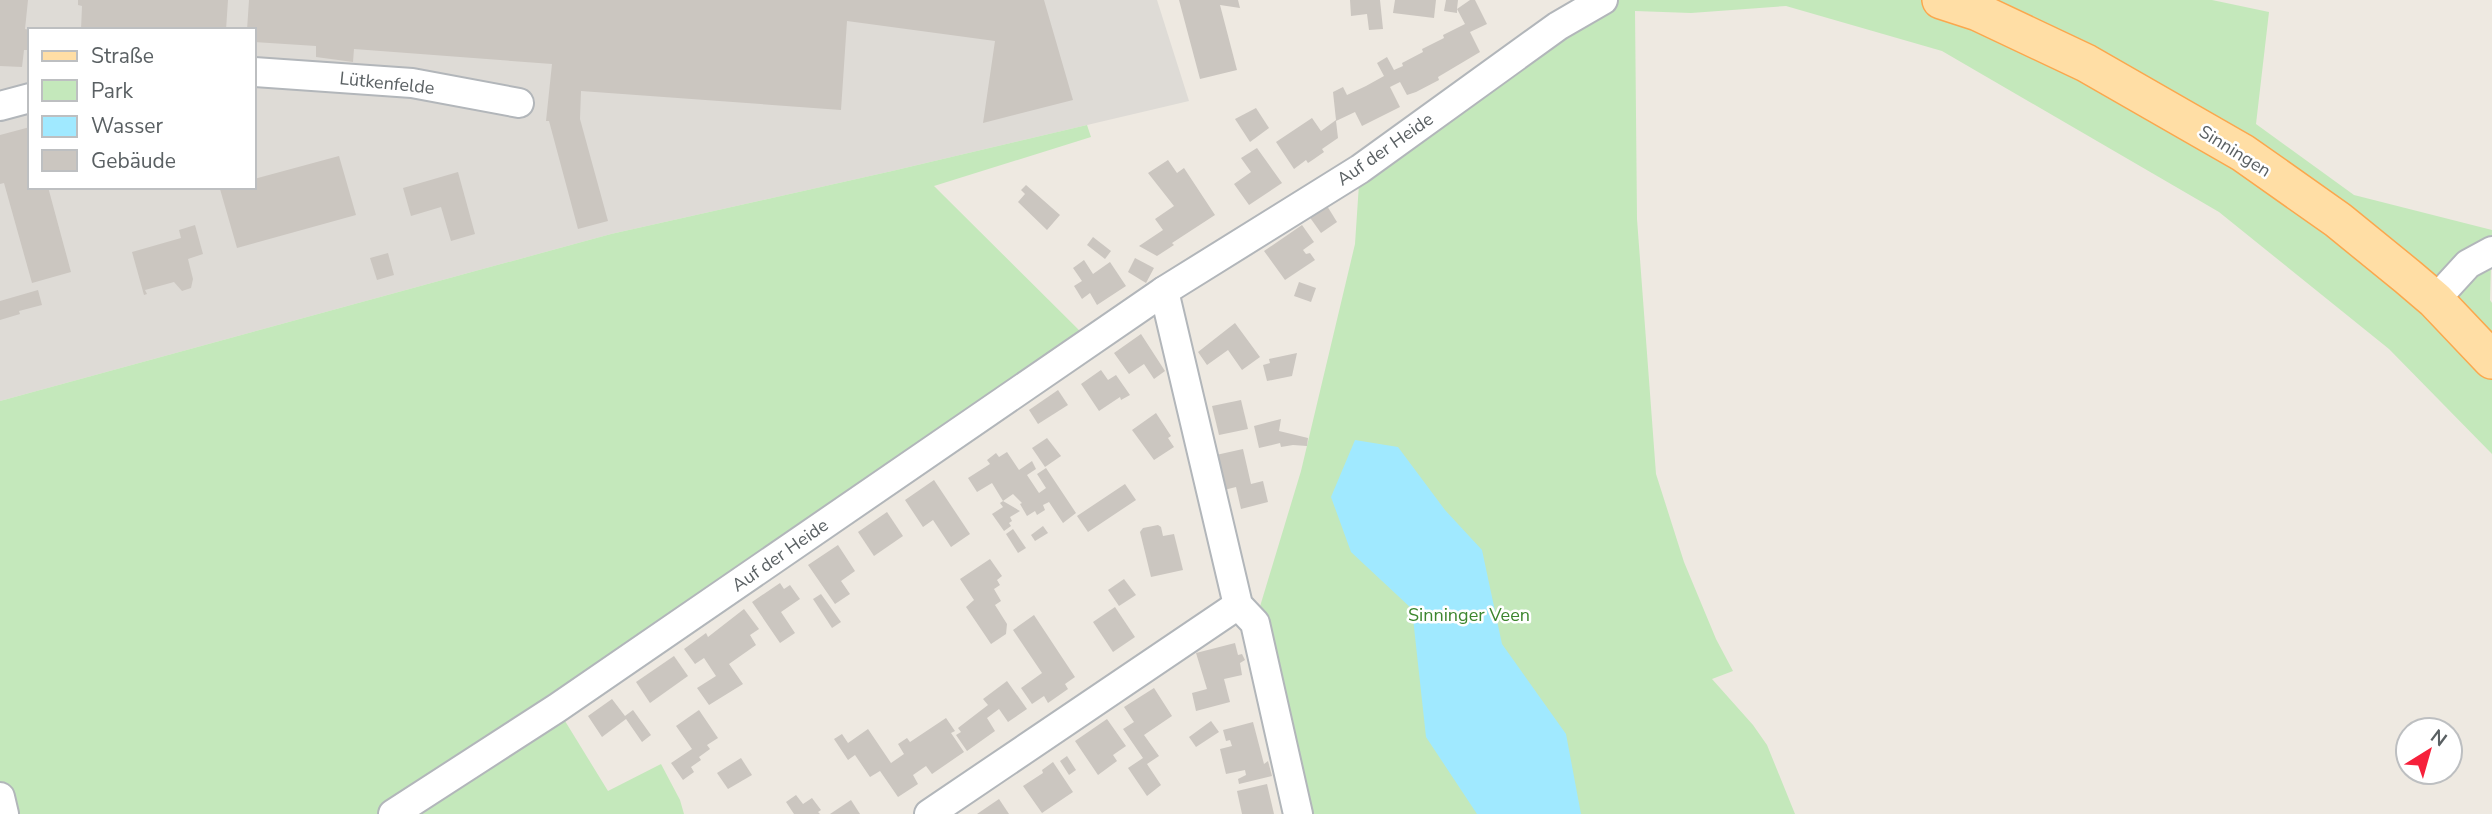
<svg xmlns="http://www.w3.org/2000/svg" width="2492" height="814" font-family="'Nunito Sans',sans-serif">
<style>
.industrial{fill:#dedbd6;fill-rule:evenodd}
.green{fill:#c4e8bb}
.water{fill:#a0e9ff}
.building{fill:#cbc6c0}
.lines{fill:none;stroke-linecap:round;stroke-linejoin:round}
.minor-casing{stroke:#b2b6ba;stroke-width:32}
.major-casing{stroke:#fba74d;stroke-width:40}
.minor{stroke:#fff;stroke-width:28}
.major{stroke:#ffdea5;stroke-width:37}
.labels{text-anchor:middle;stroke-width:5;stroke-linejoin:round;paint-order:stroke}
.street-label{font-size:18px;fill:#5a6063;stroke:#fff}
.park-label{font-size:18px;fill:#3c862e;stroke:#fff}
</style>
<rect width="100%" height="100%" fill="#eee9e1"/>
<!-- industrial -->
<path class="industrial" d="M0,0H1157L1189,101L892,171L611,234L0,401ZM30,30H254V187H30Z"/>
<!-- green -->
<g class="green">
<path d="M1603,0H2212L2269,12L2256,124L2354,195L2492,230L2490,300L2492,303V454L2389,349L2219,212L1942,51L1786,6L1691,13L1635,11L1637,219L1656,474L1684,562L1716,639L1733,671L1712,679L1753,725L1767,745L1795,814H1298L1255,623L1301,471L1355,244L1360,169Z"/>
<path d="M1087,125L1091,137L934,186L1090,341L557,708L608,791L661,764L680,800L684,814H4L0,797V401L611,234L892,171Z"/>
</g>
<!-- water -->
<path class="water" d="M1355,440L1398,447L1445,510L1482,550L1502,644L1566,734L1581,814H1477L1426,737L1412,609L1351,552L1331,497Z"/>
<!-- building -->
<g class="building">
<path d="M0,0H28L25,29L30,30V50H24L22,67L0,66Z"/>
<path d="M78,0H228L226,30H81L82,6L78,5Z"/>
<path d="M249,0H1044L1073,100L983,123L995,41L847,21L841,110L581,91L580,119L608,221L578,229L549,121H546L552,64L354,49L353,62L316,57V46L254,42V30H247Z"/>
<path d="M1179,0H1238L1240,8L1220,5L1237,70L1200,79Z"/>
<path d="M1350,0H1380L1383,29L1369,30L1367,14L1351,16Z"/>
<path d="M1395,0H1436L1434,18L1393,13Z"/>
<path d="M1446,0H1458L1457,9L1470,0H1475L1487,24L1470,32L1480,52L1438,77L1439,80L1416,92L1407,95L1400,82L1390,87L1400,107L1362,126L1355,112L1336,121L1338,138L1322,149L1324,152L1314,159L1308,163L1306,160L1294,169L1276,142L1312,118L1321,131L1336,120L1333,92L1343,87L1347,95L1366,86L1384,76L1377,63L1387,57L1394,70L1403,66L1402,63L1423,52L1422,49L1444,38L1443,35L1465,24L1457,9V13L1444,11Z"/>
<path d="M1256,108L1269,128L1250,142L1235,119Z"/>
<path d="M30,127V187H48L71,272L32,283L4,183L0,184V135Z"/>
<path d="M1257,148L1282,183L1249,205L1234,184L1251,172L1241,158Z"/>
<path d="M339,156L356,215L237,248L220,189L254,187V179Z"/>
<path d="M1168,160L1177,173L1184,168L1215,215L1172,243L1174,245L1157,256L1139,246L1163,230L1155,219L1174,206L1148,173Z"/>
<path d="M458,172L475,234L451,241L441,207L411,216L403,188Z"/>
<path d="M1026,185L1060,215L1047,230L1018,202L1025,194L1021,190Z"/>
<path d="M1324,201L1337,222L1321,233L1306,212Z"/>
<path d="M195,225L203,254L188,259L193,279L191,288L182,291L174,282L145,290L147,294L144,295L132,252L181,238L179,230Z"/>
<path d="M1302,225L1314,242L1303,250L1306,254L1310,253L1315,260L1285,280L1264,251Z"/>
<path d="M1093,237L1111,251L1105,259L1087,245Z"/>
<path d="M388,253L394,275L377,280L370,258Z"/>
<path d="M1135,258L1154,268L1146,283L1128,272Z"/>
<path d="M1084,260L1093,274L1110,262L1126,286L1097,305L1090,293L1082,299L1074,286L1082,281L1073,268Z"/>
<path d="M1299,282L1316,288L1311,302L1294,296Z"/>
<path d="M38,290L42,305L19,311L20,314L0,320V301Z"/>
<path d="M1235,323L1260,357L1242,370L1228,350L1207,365L1198,352Z"/>
<path d="M1141,334L1165,371L1154,379L1144,364L1129,374L1114,353Z"/>
<path d="M1297,353L1292,376L1267,381L1263,365L1270,363L1269,359Z"/>
<path d="M1101,370L1108,380L1116,375L1130,395L1121,400L1120,397L1099,411L1081,384Z"/>
<path d="M1058,390L1068,405L1038,424L1029,410Z"/>
<path d="M1241,400L1248,429L1219,435L1212,406Z"/>
<path d="M1156,413L1171,436L1168,438L1174,447L1154,460L1132,430Z"/>
<path d="M1281,419L1279,431L1308,438L1307,446L1293,445L1281,447L1280,443L1259,448L1254,426Z"/>
<path d="M1047,438L1061,456L1045,467L1032,448Z"/>
<path d="M1243,449L1251,484L1263,481L1268,502L1241,509L1236,487L1224,490L1216,455Z"/>
<path d="M1007,452L1019,470L1032,461L1036,469L1027,475L1039,493L1046,488L1037,474L1046,468L1076,513L1063,523L1049,502L1043,505L1045,510L1037,515L1035,511L1027,516L1020,504L1022,503L1013,494L1003,501L1020,511L1010,517L1012,521L1009,523L1011,526L1004,531L992,514L1003,507L1000,503L1003,501L992,483L977,492L968,478L990,464L987,460L996,453L999,457Z"/>
<path d="M934,480L970,534L951,547L933,520L923,527L905,500Z"/>
<path d="M1125,484L1136,500L1088,532L1077,516Z"/>
<path d="M887,512L903,536L874,556L858,532Z"/>
<path d="M1158,525L1161,527L1163,536L1174,534L1183,570L1151,577L1140,532L1143,528Z"/>
<path d="M1043,526L1048,533L1035,541L1031,535Z"/>
<path d="M1013,529L1026,548L1018,553L1006,534Z"/>
<path d="M838,545L855,571L841,581L850,594L835,604L808,565Z"/>
<path d="M990,559L1002,576L997,580L1000,585L994,589L1001,601L995,605L1007,624L1006,634L991,644L966,607L974,600L960,579Z"/>
<path d="M1124,579L1136,595L1119,606L1108,590Z"/>
<path d="M780,583L784,589L790,585L800,599L781,612L795,633L780,643L752,602Z"/>
<path d="M821,594L841,622L832,628L813,599Z"/>
<path d="M1115,607L1135,637L1113,652L1093,622Z"/>
<path d="M744,609L759,629L750,635L756,645L729,664L743,684L709,705L697,688L716,676L704,658L695,664L684,649L706,633L708,637Z"/>
<path d="M1034,615L1075,677L1065,684L1068,689L1048,703L1044,696L1032,704L1021,688L1042,673L1013,630Z"/>
<path d="M1235,643L1238,655L1242,654L1245,660L1240,663L1242,675L1224,679L1230,702L1196,711L1192,693L1207,689L1196,653Z"/>
<path d="M674,656L688,676L650,703L636,682Z"/>
<path d="M1007,681L1027,709L1008,722L999,709L987,718L995,731L967,751L956,735L961,732L958,728L988,705L983,699Z"/>
<path d="M1154,688L1172,716L1144,735L1159,756L1147,764L1161,785L1147,796L1128,768L1143,758L1123,729L1134,722L1124,707Z"/>
<path d="M612,699L625,716L633,710L651,735L642,742L626,719L602,737L588,716Z"/>
<path d="M699,710L718,738L707,745L710,749L699,757L701,760L691,767L694,772L683,780L671,763L692,749L676,726Z"/>
<path d="M946,718L955,731L951,733L964,752L932,774L926,766L913,775L918,784L898,797L880,771L870,777L855,755L848,760L834,739L842,734L848,743L868,729L891,763L904,754L898,744L907,738L910,742Z"/>
<path d="M1107,719L1126,746L1113,755L1117,761L1098,775L1075,741Z"/>
<path d="M1211,721L1219,732L1196,747L1189,737Z"/>
<path d="M1253,722L1264,764L1268,761L1272,776L1239,784L1238,779L1246,775L1245,770L1226,774L1220,749L1232,746L1230,740L1226,741L1223,730Z"/>
<path d="M1067,756L1076,770L1069,775L1060,761Z"/>
<path d="M741,758L752,775L728,789L717,773Z"/>
<path d="M1053,762L1073,792L1042,813L1023,786L1043,773L1042,770Z"/>
<path d="M1267,784L1274,814H1242L1237,791Z"/>
<path d="M796,795L803,804L812,798L821,810L818,812L820,814H794L786,802Z"/>
<path d="M999,799L1009,814H977Z"/>
<path d="M851,800L860,814H830Z"/>
</g>
<g class="lines">
<!-- minor casing -->
<g class="minor-casing">
<g id="minor">
<path d="M254,72L412,83L519,103"/>
<path d="M0,106L30,98"/>
<path d="M1164,291L1360,169L1558,26L1603,0"/>
<path d="M2435,300L2468,264L2492,251"/>
<path d="M0,797L4,814"/>
<path d="M393,814L557,708L1164,291L1238,605L1255,623L1298,814"/>
<path d="M929,814L1238,605"/>
</g>
</g>
<!-- major casing -->
<g class="major-casing">
<path id="major" d="M1941,0L1978,12L2086,63L2243,153L2338,220L2408,277L2435,300L2492,360"/>
</g>
<!-- minor -->
<use href="#minor" class="minor"/>
<!-- major -->
<use href="#major" class="major"/>
</g>
<g class="labels">
<!-- street labels -->
<g class="street-label">
<text transform="translate(387 83) rotate(6)" y="6">Lütkenfelde</text>
<text transform="translate(1385 149) rotate(-35)" y="6">Auf der Heide</text>
<text transform="translate(2235 151) rotate(32)" y="6">Sinningen</text>
<text transform="translate(780 555) rotate(-35)" y="6">Auf der Heide</text>
</g>
<!-- park labels -->
<g class="park-label">
<text x="1469" y="621">Sinninger Veen</text>
</g>
</g>
<!-- legend -->
<rect x="28" y="28" width="228" height="161" fill="#ffffff" stroke="#bdbfc1" stroke-width="2"/>
<rect x="42" y="51" width="35" height="10" fill="#ffdea5" stroke="#bdbfc1" stroke-width="2"/>
<text x="91" y="63" font-size="21" fill="#5a6063">Straße</text>
<rect x="42" y="80" width="35" height="21" fill="#c4e8bb" stroke="#bdbfc1" stroke-width="2"/>
<text x="91" y="98" font-size="21" fill="#5a6063">Park</text>
<rect x="42" y="116" width="35" height="21" fill="#a0e9ff" stroke="#bdbfc1" stroke-width="2"/>
<text x="91" y="133" font-size="21" fill="#5a6063">Wasser</text>
<rect x="42" y="150" width="35" height="21" fill="#cbc6c0" stroke="#bdbfc1" stroke-width="2"/>
<text x="91" y="168" font-size="21" fill="#5a6063">Gebäude</text>
<!-- north arrow -->
<g transform="translate(2429 751) rotate(37)"><circle r="33" fill="#ffffff" stroke="#bdbfc1" stroke-width="2"/>
<path d="M0-5L12 26L0 18L-12 26Z" fill="#f6203b"/>
<text y="-10" font-size="19" font-weight="bold" text-anchor="middle" fill="#5a6063">N</text>
</g>
</svg>
